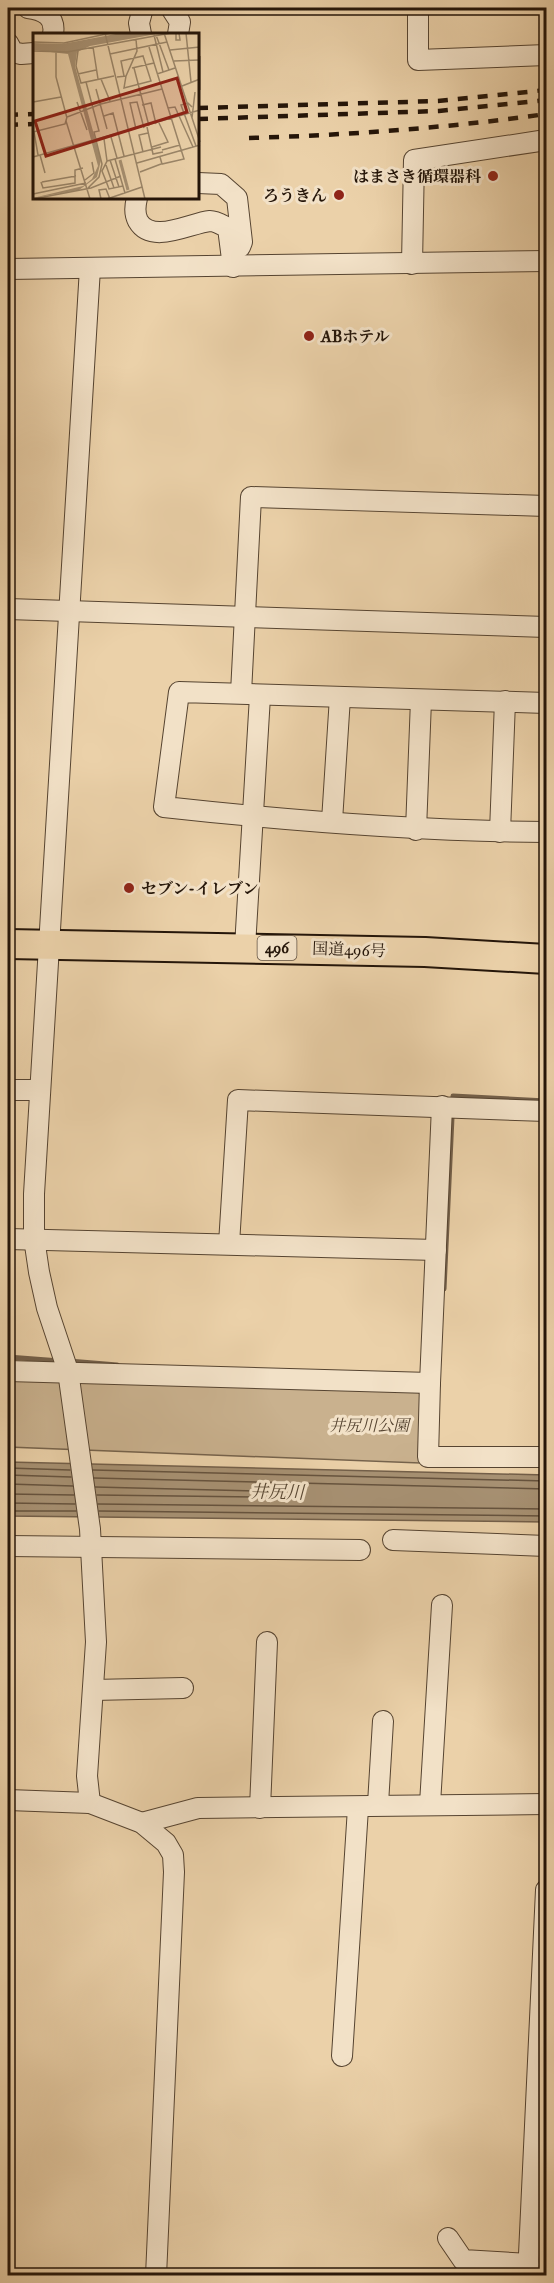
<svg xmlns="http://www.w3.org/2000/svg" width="554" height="2283" font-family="'IM FELL Great Primer','Noto Serif JP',serif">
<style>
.green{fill:#c9b18e;stroke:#76634c;stroke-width:1.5}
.water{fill:#a79173;stroke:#735f49;stroke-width:1.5}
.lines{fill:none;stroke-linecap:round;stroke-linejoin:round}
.shore{stroke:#66533e;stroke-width:1.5}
.stream{stroke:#735f49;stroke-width:5}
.minor-casing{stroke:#564431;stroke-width:22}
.highway-casing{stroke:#241509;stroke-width:32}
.minor{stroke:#f2e1c7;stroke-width:20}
.highway{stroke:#ebd1a9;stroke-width:28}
.rail{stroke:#241509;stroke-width:4.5;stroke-dasharray:10 10;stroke-linecap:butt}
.poi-dot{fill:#8f2418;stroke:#f2e1c7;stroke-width:2}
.labels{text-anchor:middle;stroke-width:6;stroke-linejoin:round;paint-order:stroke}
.shield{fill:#f2e1c7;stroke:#625242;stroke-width:1.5}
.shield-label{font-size:15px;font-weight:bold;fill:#241509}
.poi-label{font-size:16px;font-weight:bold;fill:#241509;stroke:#f2e1c7;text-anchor:end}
.street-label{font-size:16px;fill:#241509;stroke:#f2e1c7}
.park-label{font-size:16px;font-style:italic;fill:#564431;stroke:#f2e1c7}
.water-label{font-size:18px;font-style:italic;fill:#584733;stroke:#f2e1c7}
.inset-river{fill:none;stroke:#a79173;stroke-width:3}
.inset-road{fill:none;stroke:#9b8669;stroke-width:1.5}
.view{fill:#8f2418;fill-opacity:0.15;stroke:#8f2418;stroke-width:3}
.inset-edge{fill:none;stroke:#241509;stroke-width:3}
</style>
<rect width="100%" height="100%" fill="#ebd1a9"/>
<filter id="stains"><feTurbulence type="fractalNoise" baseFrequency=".00333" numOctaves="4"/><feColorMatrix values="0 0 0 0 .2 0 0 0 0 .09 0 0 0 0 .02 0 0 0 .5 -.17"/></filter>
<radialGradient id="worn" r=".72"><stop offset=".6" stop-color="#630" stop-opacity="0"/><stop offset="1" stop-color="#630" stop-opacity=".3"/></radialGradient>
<!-- green -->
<path class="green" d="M8,1378L415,1389L422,1396L420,1463L8,1447Z"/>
<!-- water -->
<path class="water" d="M8,1462L546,1475V1522L8,1516Z"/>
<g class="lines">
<!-- shore -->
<g class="shore">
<path d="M8,1468L70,1470"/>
<path d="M93,1470L546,1481"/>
<path d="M8,1475L71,1477"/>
<path d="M94,1478L546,1489"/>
<path d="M8,1484L73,1486"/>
<path d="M95,1487L257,1491L260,1494L257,1497L97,1495"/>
<path d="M8,1494L74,1495"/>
<path d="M8,1503L75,1504"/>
<path d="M98,1504L546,1509"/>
<path d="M8,1511H76"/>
<path d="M99,1511L546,1516"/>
</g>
<!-- stream -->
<g class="stream">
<path d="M444,1289L453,1096L546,1101"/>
<path d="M8,1357L60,1361"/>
<path d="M69,1361L117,1365"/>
</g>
<!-- minor casing -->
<g class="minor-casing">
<g id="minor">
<path d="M28,8C44,10 56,17 53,34"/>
<path d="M171,8L180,22L178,34"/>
<path d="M418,8V60L546,55"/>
<path d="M141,34L139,23L143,8"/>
<path d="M8,43L13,52L21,54L34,53"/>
<path d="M198,183L221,184L237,198L242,242L240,247"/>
<path d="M137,198C135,206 134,213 138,221C152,245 190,223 210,221C216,221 222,225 228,228L233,267"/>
<path d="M412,264L414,160L546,140"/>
<path d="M8,269L546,261"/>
<path d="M8,609L546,627"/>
<path d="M241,693L251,497L546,506"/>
<path d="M546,703L179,692L164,807C291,821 418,831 546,832"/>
<path d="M332,821L340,697"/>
<path d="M416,830L421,700"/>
<path d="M500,832L505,701"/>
<path d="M245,947L260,696"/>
<path d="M8,1090H40"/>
<path d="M8,1239L436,1250"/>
<path d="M229,1244L238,1100L546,1111"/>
<path d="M8,1371L430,1383L428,1457H546"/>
<path d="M430,1383L442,1106"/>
<path d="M393,1540L546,1546"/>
<path d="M8,1546L360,1550"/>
<path d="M93,1690L183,1688"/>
<path d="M8,1800L90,1803L142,1823L166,1843L173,1855L174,1872L156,2276"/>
<path d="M90,1803L87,1776L96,1642L90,1529L68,1371L47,1308L39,1272L34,1238V1194L90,268"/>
<path d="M378,1804L383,1721"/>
<path d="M430,1804L442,1605"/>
<path d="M260,1808L267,1642"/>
<path d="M142,1823L198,1808L546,1804"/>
<path d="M342,2056L358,1808"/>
<path d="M448,2238L463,2260L529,2264"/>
<path d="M528,2276L546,1890"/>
</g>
</g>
<!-- highway casing -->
<g class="highway-casing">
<path id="highway" d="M8,944L425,952L546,959"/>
</g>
<!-- minor -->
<use href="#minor" class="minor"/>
<!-- highway -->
<use href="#highway" class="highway"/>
<!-- rail -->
<g class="rail">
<path d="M198,108L438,101L546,90"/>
<path d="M8,115L34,114"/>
<path d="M198,119L439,111L546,100"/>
<path d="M8,125L34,124"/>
<path d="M249,138C349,135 447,128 546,114"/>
</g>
</g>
<!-- markers -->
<g class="poi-dot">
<circle cx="493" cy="176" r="6"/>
<circle cx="339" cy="195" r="6"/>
<circle cx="309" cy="336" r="6"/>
<circle cx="129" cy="888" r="6"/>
</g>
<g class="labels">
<!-- shield labels -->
<rect class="shield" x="257.5" y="936" width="39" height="24" rx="4.5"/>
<g class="shield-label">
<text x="277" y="953">496</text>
</g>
<!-- poi labels -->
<g class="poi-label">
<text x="481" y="182">はまさき循環器科</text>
<text x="327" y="201">ろうきん</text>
<text x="321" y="342" text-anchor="start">ABホテル</text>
<text x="141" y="894" text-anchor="start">セブン-イレブン</text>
</g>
<!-- street labels -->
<g class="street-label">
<text transform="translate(349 949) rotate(2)" y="6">国道496号</text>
</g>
<!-- park labels -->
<g class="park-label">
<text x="369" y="1431">井尻川公園</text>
</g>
<!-- water labels -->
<g class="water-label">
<text transform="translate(277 1492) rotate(1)" y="6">井尻川</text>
</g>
</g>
<!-- overview -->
<g transform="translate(33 33)">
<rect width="166" height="166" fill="#ebd1a9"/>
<path d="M88,0H129L57,13L44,19L42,33L68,127L64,144L46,157L0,165L50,153L59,146L65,133L35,21L0,17V10L29,11Z" fill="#a79173"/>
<path class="inset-river" d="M87,127L95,157"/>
<path class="inset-road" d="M72,0L112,166M131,0L167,109M143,0V7H147L146,0M153,0L158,49M121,2L130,39M123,2L136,37M0,9L31,10L78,0M60,14L65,46M116,14L151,126L129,131L127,124M137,17L167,14M0,18L34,19L138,0M45,18L43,33L48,50L81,43M23,19V44L34,85M77,21L134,9M167,23V57M141,28L166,27M99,35L121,30M101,35L116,93M45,41L63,37M124,41L142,35M91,43L88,28L110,23L118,48L91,55L93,43M84,44L93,43L104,18L103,6M68,46L77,68M53,49L66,98L61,99L69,131L66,144L55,155M149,53L167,46M63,56L74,96M0,69L28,64M44,69L54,97M109,72L118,70L123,91M159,74L155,70L148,72L163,113M135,75L142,74L160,114M71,83L80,80L91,123M159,85L162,59M33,88L57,166M114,94L120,121L130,119M103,96L97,70L104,69L111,95M0,99L32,91L34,84L68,71L129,56M1,99L5,122M78,104L84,125M71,106L74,128L69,138L73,148L76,156L90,153M119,114L135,109L126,90M129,117L147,112M110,119L106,102L115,100M7,122L12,140M0,124L167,77M82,126L92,160M77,127L86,154M74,128L128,114M104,130L167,112M73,132L81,155M107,139L128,131M52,147L61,140L59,129M8,149L10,155L42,150V137L50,135M9,149L43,143M0,161L53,150M0,166L58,155L88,143M68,166L66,157L73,156L77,166M74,166L109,154"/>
<path class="view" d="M144,45L154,79L13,123L2,88Z"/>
<rect width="166" height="166" class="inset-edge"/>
</g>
<!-- margin -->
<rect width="554" height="2283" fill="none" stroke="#ebd1a9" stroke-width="30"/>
<rect x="9" y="9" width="536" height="2265" fill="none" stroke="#241509" stroke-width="3"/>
<rect x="15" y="15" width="524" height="2253" fill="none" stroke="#241509" stroke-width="1.5"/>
<rect width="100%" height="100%" filter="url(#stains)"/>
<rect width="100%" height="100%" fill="url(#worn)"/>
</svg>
